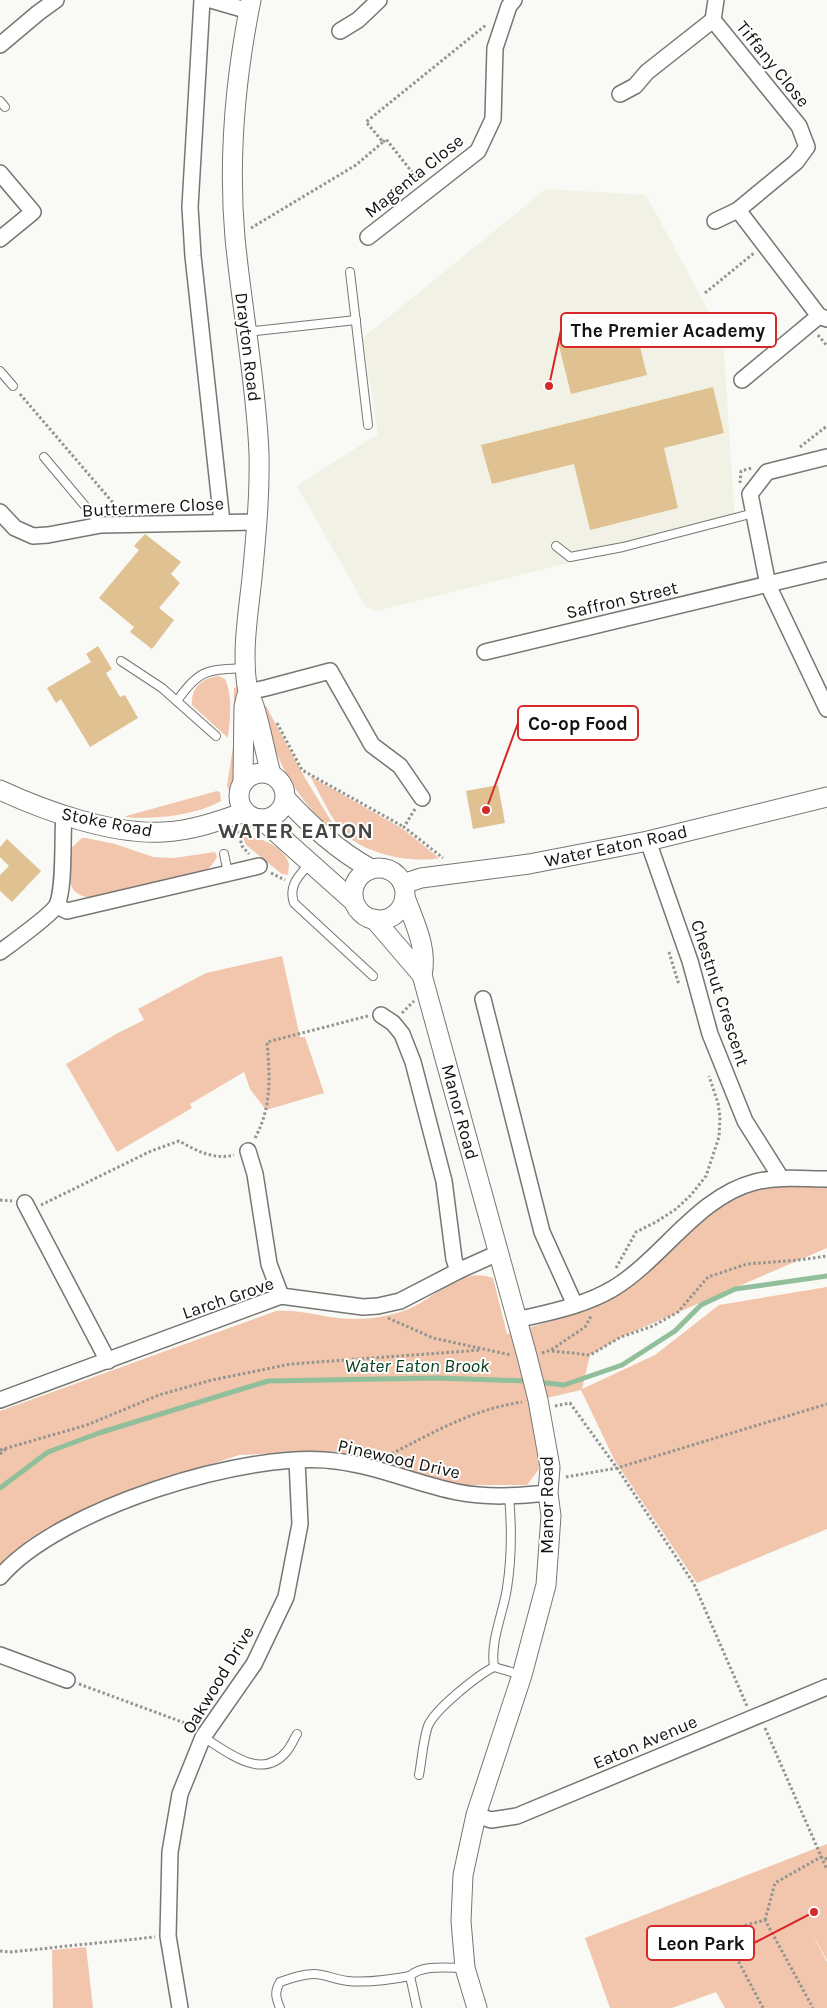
<svg xmlns="http://www.w3.org/2000/svg" width="827" height="2008" font-family="Karla,sans-serif">
<style>
.built{fill:#f2f1e5}
.green{fill:#f1c6ac}
.lines{fill:none;stroke-linecap:round;stroke-linejoin:round}
.stream{stroke:#91bf9b;stroke-width:5}
.building{fill:#dfc192}
.service-casing{stroke:#767673;stroke-width:10}
.minor-casing{stroke:#767673;stroke-width:18}
.tertiary-casing{stroke:#767673;stroke-width:21}
.path{stroke:#939390;stroke-width:3;stroke-dasharray:2.5 2.5;stroke-linecap:butt}
.service{stroke:#fff;stroke-width:8}
.minor{stroke:#fff;stroke-width:15}
.tertiary{stroke:#fff;stroke-width:19}
.labels{text-anchor:middle;stroke-width:4;stroke-linejoin:round;paint-order:stroke}
.street-label{font-size:18px;fill:#131311;stroke:#fff}
.water-label{font-size:19px;font-style:italic;fill:#063e1d;stroke:#fff}
.district-label{font-size:22px;font-weight:bold;letter-spacing:1px;fill:#454441;stroke:#fff}
.leader{fill:none;stroke:#d62828;stroke-width:2}
.callout-dot{fill:#d62828;stroke:#fff;stroke-width:2}
.callout{fill:#fff;stroke:#d62828;stroke-width:2}
.callout-label{font-size:19px;text-anchor:middle;font-weight:bold;fill:#131311}
</style>
<rect width="100%" height="100%" fill="#f9f9f5"/>
<!-- built -->
<path class="built" d="M546,189L646,195L723,338L735,521L376,611L366,607L297,486L378,434L363,338Z"/>
<!-- green -->
<g class="green">
<path d="M219,676L225,679C233,696 230,719 228,738L192,705C191,687 202,678 219,676Z"/>
<path d="M237,687L241,716L236,783L229,790L227,786L233,747L234,688Z"/>
<path d="M266,706L305,778L333,824L329,828C291,791 275,760 263,708Z"/>
<path d="M310,776L403,829L439,858C411,864 360,853 341,830C329,814 320,794 310,776Z"/>
<path d="M217,791L220,792L221,801C197,815 153,820 125,817L126,816Z"/>
<path d="M243,837C260,836 284,847 289,864L288,875L282,874L246,845Z"/>
<path d="M82,838H86L115,844L153,857L174,858L215,852L217,857L211,866L205,871L92,898C63,895 69,872 70,849Z"/>
<path d="M282,956L300,1037H305L324,1093L266,1110L250,1089L244,1072L190,1104L192,1108L117,1152L66,1064L116,1034L144,1020L138,1009L206,973Z"/>
<path d="M782,1185L827,1186V1248L621,1337L590,1355L582,1389L655,1355L719,1305L827,1287V1529L697,1583L615,1461L581,1390L538,1400L539,1469L527,1485H462L334,1451L239,1455L163,1480L0,1572V1411L276,1311C295,1310 312,1314 330,1317C357,1321 380,1319 406,1310C434,1300 460,1265 493,1278L507,1334C551,1321 596,1310 634,1284C645,1276 655,1266 665,1256C703,1219 728,1193 782,1185Z"/>
<path d="M827,1844V1960L810,1930L827,1962V2008H725L716,1992L672,2008H610L585,1938Z"/>
<path d="M86,1947L93,2008H53L52,1950Z"/>
</g>
<g class="lines">
<!-- stream -->
<g class="stream">
<path d="M538,1382L564,1385L622,1365L675,1331L701,1305L735,1289L827,1276"/>
<path d="M0,1488L48,1452L99,1433L268,1381L437,1378L529,1381"/>
</g>
</g>
<!-- building -->
<g class="building">
<path d="M634,323L647,375L571,394L558,342Z"/>
<path d="M713,387L724,433L664,448L678,508L590,530L574,464L492,484L481,445Z"/>
<path d="M145,534L181,562L171,574L180,583L159,608L174,620L152,649L130,632L134,627L99,598L139,550L134,546Z"/>
<path d="M98,646L112,669L106,673L120,697L125,695L138,718L90,747L61,699L56,703L47,688L91,662L86,654Z"/>
<path d="M498,785L505,823L473,829L466,791Z"/>
<path d="M7,839L41,871L12,902L0,891V875L9,866L0,857V847Z"/>
</g>
<g class="lines">
<!-- service casing -->
<g class="service-casing">
<g id="service">
<path d="M0,101L5,107"/>
<path d="M350,272L368,425"/>
<path d="M246,332L356,320"/>
<path d="M0,371L13,386"/>
<path d="M44,457L101,525"/>
<path d="M556,546L570,557L623,547L754,513"/>
<path d="M121,661L162,688L216,736"/>
<path d="M177,701C199,669 207,670 244,668"/>
<path d="M224,854L228,873"/>
<path d="M310,863C299,876 288,885 294,903L373,976"/>
<path d="M494,1667C490,1641 503,1614 507,1588C512,1556 512,1529 509,1496"/>
<path d="M203,1737C228,1752 262,1782 287,1751C291,1746 294,1739 297,1734"/>
<path d="M419,1775C422,1759 423,1740 428,1726C435,1709 478,1675 494,1667L522,1675"/>
<path d="M280,2008C276,1998 274,1992 280,1982C291,1978 302,1974 314,1974C325,1974 336,1980 348,1981C369,1983 389,1980 410,1976"/>
<path d="M417,2008L410,1976C422,1964 449,1968 465,1968"/>
</g>
</g>
<!-- minor casing -->
<g class="minor-casing">
<g id="minor">
<path d="M202,0L190,207L193,256L222,522"/>
<path d="M211,0L249,11"/>
<path d="M716,0L713,20L799,126L807,147L796,162L738,210L819,316L827,319"/>
<path d="M340,31L358,20L379,0"/>
<path d="M0,45L38,13L56,0"/>
<path d="M620,94L635,86L647,72L713,20"/>
<path d="M0,173L33,212L0,239"/>
<path d="M715,221L738,210"/>
<path d="M368,237L478,151L493,119L495,48L509,6L514,0"/>
<path d="M742,380L819,316"/>
<path d="M827,457L767,472L750,494L768,585L827,709"/>
<path d="M0,512L15,528L33,536L48,535L101,525L258,522"/>
<path d="M485,652L827,570"/>
<path d="M248,692L266,688L330,671L372,745L400,766L422,798"/>
<path d="M648,841L690,961L710,1034L745,1121L781,1178"/>
<path d="M57,906L67,911L259,866"/>
<path d="M0,952C11,944 52,914 57,905C65,887 62,837 64,815"/>
<path d="M483,999L542,1232L575,1305"/>
<path d="M381,1015L393,1023L402,1034L413,1062L444,1181L454,1259L458,1271"/>
<path d="M248,1151L255,1174L269,1264L281,1296"/>
<path d="M25,1203L108,1361"/>
<path d="M517,1320C550,1312 584,1306 614,1288C663,1258 697,1197 755,1182C779,1176 803,1179 827,1179"/>
<path d="M0,1400L281,1296L363,1307L378,1306L400,1301L458,1271L498,1253"/>
<path d="M0,1577C57,1509 249,1449 336,1461C378,1466 417,1484 457,1492C487,1498 518,1496 548,1493"/>
<path d="M0,1655L67,1680"/>
<path d="M476,1815L491,1820L517,1816L827,1687"/>
<path d="M180,2008L168,1936L170,1852L180,1794L203,1737L254,1664L286,1597L300,1524L297,1461"/>
</g>
</g>
<!-- tertiary casing -->
<g class="tertiary-casing">
<g id="tertiary">
<path d="M251,0C235,79 228,158 235,238C242,310 256,381 259,453C260,495 256,536 252,578C248,616 241,654 248,692C249,697 253,701 254,706C261,728 265,752 271,774"/>
<circle cx="262" cy="796" r="23"/>
<path d="M243,781L244,707L246,698"/>
<path d="M0,790C45,811 113,835 163,832C191,831 219,821 245,812"/>
<path d="M285,798C311,826 337,850 371,869"/>
<path d="M261,819L353,901"/>
<circle cx="379" cy="894" r="26"/>
<path d="M403,884L421,878L529,864L648,841L827,797"/>
<path d="M405,897C414,922 428,948 422,975"/>
<path d="M374,919L422,975L527,1356L538,1400L550,1467L548,1493L551,1516L546,1585L522,1675L476,1815L463,1875L461,1921L465,1968L477,2008"/>
</g>
</g>
<!-- path -->
<g class="path">
<path d="M383,142L386,139L419,181"/>
<path d="M251,228L356,165L383,142L366,122L486,25"/>
<path d="M705,293L754,253"/>
<path d="M818,335L827,346"/>
<path d="M20,394L120,511"/>
<path d="M800,447L827,426"/>
<path d="M740,483L741,471L752,468"/>
<path d="M277,723L302,770L404,827"/>
<path d="M415,809L404,827L443,858"/>
<path d="M238,831L242,846L249,854"/>
<path d="M271,873L285,880"/>
<path d="M669,952L679,985"/>
<path d="M402,1013L414,1001"/>
<path d="M255,1138C272,1107 270,1076 267,1042L368,1016"/>
<path d="M0,1200L12,1201"/>
<path d="M41,1205L151,1151L179,1141C197,1151 214,1160 234,1155"/>
<path d="M616,1268L636,1232L656,1222L676,1209L691,1195L706,1176L719,1137L720,1117L718,1103L709,1076"/>
<path d="M388,1318L433,1338L511,1355"/>
<path d="M552,1351L590,1355L621,1337L653,1326L678,1312L708,1277L747,1264L799,1260L827,1256"/>
<path d="M542,1353L551,1350L585,1327L591,1316"/>
<path d="M555,1406L570,1403L617,1468L694,1584L747,1706"/>
<path d="M0,1450L87,1425L159,1395L212,1380L291,1364L481,1350"/>
<path d="M0,1454L6,1449"/>
<path d="M387,1456C433,1433 470,1410 522,1402"/>
<path d="M566,1477L617,1468L827,1404"/>
<path d="M79,1684L193,1726"/>
<path d="M765,1728L827,1870"/>
<path d="M765,1920L775,1883L821,1857L827,1859"/>
<path d="M0,1951L10,1952L155,1937"/>
<path d="M763,2008L731,1947L743,1926L765,1920L813,2008"/>
</g>
<!-- service -->
<use href="#service" class="service"/>
<!-- minor -->
<use href="#minor" class="minor"/>
<!-- tertiary -->
<use href="#tertiary" class="tertiary"/>
</g>
<g class="labels">
<!-- street labels -->
<g class="street-label">
<text transform="translate(773 64) rotate(51)" y="6">Tiffany Close</text>
<text transform="translate(414 176) rotate(-39)" y="6">Magenta Close</text>
<text transform="translate(248 347) rotate(83)" y="6">Drayton Road</text>
<text transform="translate(153 507) rotate(-3)" y="6">Buttermere Close</text>
<text transform="translate(622 600) rotate(-13)" y="6">Saffron Street</text>
<text transform="translate(107 822) rotate(11)" y="6">Stoke Road</text>
<text transform="translate(616 846) rotate(-12)" y="6">Water Eaton Road</text>
<text transform="translate(720 993) rotate(72)" y="6">Chestnut Crescent</text>
<text transform="translate(460 1112) rotate(75)" y="6">Manor Road</text>
<text transform="translate(228 1298) rotate(-19)" y="6">Larch Grove</text>
<text transform="translate(399 1459) rotate(13)" y="6">Pinewood Drive</text>
<text transform="translate(547 1505) rotate(-90)" y="6">Manor Road</text>
<text transform="translate(218 1680) rotate(-59)" y="6">Oakwood Drive</text>
<text transform="translate(645 1742) rotate(-23)" y="6">Eaton Avenue</text>
</g>
<!-- water labels -->
<g class="water-label">
<text x="417" y="1372">Water Eaton Brook</text>
</g>
<!-- district labels -->
<g class="district-label">
<text x="296" y="838">WATER EATON</text>
</g>
</g>
<!-- callouts -->
<path class="leader" d="M549 386L561 330M486 810L518 723M814 1912L754 1943"/>
<g class="callout-dot">
<circle cx="549" cy="386" r="5"/>
<circle cx="486" cy="810" r="5"/>
<circle cx="814" cy="1912" r="5"/>
</g>
<g class="callout">
<rect x="561" y="313" width="215" height="34" rx="5"/>
<rect x="518" y="706" width="120" height="34" rx="5"/>
<rect x="647" y="1926" width="107" height="34" rx="5"/>
</g>
<g class="callout-label">
<text x="668" y="337">The Premier Academy</text>
<text x="578" y="730">Co-op Food</text>
<text x="701" y="1950">Leon Park</text>
</g>
</svg>
